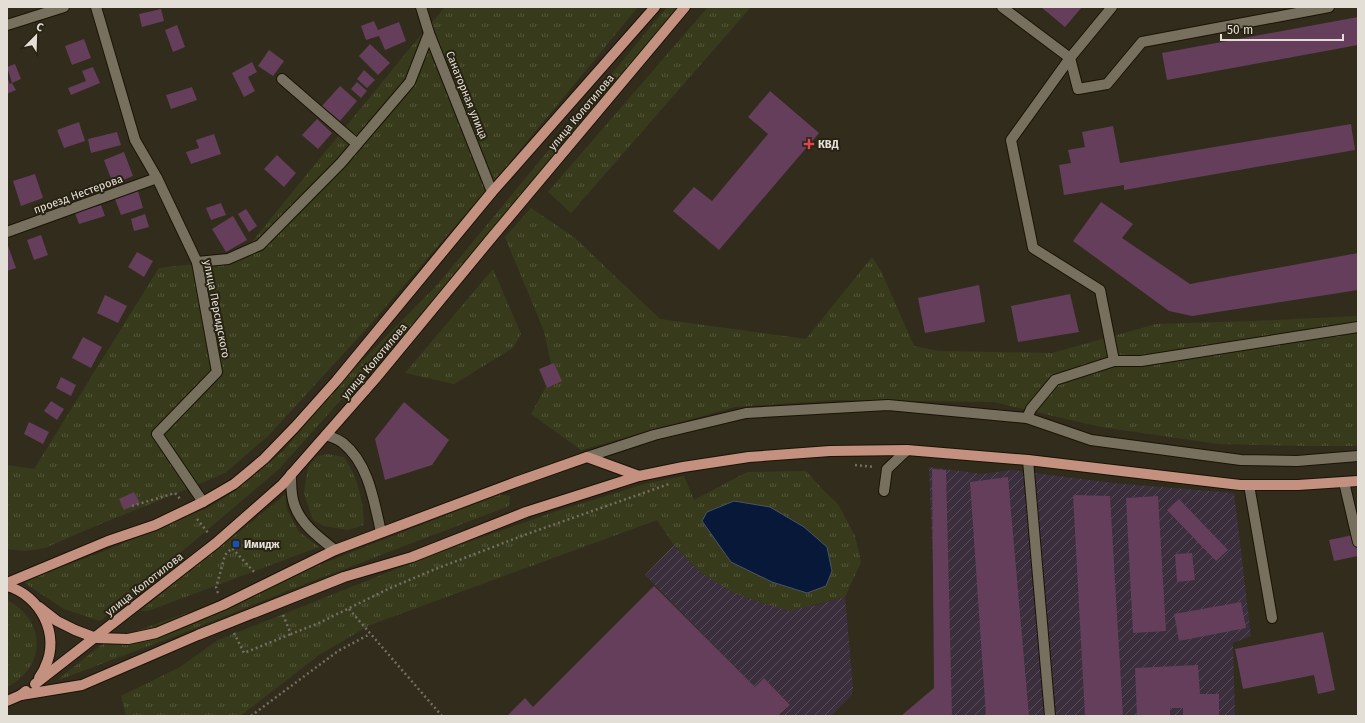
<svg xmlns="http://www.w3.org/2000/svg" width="1365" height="723" font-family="'Fira Sans',sans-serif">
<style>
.industrial{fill:url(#industrial-furrows)}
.grass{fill:url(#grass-tufts)}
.water{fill:#081839;stroke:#4a5468}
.building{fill:#643e5b}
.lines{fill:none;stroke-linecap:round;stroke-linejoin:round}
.minor-casing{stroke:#1a1406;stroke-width:12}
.major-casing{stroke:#1a1406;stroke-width:12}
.path{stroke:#746e62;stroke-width:2.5;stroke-dasharray:2 3;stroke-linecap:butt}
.minor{stroke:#78705f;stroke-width:10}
.major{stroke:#c4907f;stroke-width:10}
.health-dot{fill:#e0444e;stroke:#282213;stroke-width:1.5}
.transit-dot{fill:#1a4fb4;stroke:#282213;stroke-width:1.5}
.labels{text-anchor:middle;stroke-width:4;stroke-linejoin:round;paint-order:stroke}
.street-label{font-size:11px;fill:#e4dfd6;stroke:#282213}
.poi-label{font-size:11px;font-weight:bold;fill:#e4dfd6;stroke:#282213;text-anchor:start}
</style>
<defs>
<pattern id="industrial-furrows" width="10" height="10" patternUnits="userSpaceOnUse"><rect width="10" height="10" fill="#3b2f3d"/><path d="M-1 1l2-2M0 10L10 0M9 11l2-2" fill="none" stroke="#574d58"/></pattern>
<pattern id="grass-tufts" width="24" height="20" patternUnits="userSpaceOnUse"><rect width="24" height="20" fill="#373b1b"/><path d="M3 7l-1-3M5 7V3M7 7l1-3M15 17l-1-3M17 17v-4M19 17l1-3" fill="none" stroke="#54573b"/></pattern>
</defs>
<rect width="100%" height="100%" fill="#322c1d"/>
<!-- industrial -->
<g class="industrial">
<path d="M929,467L982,474L1013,470L1113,483L1234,493L1251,636L1233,643L1235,716H908L938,690Z"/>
<path d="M674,545L700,572L813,606L845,597L853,688L852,695L831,716H780L790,705L764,678L755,687L645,575Z"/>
</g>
<!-- grass -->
<g class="grass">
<path d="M445,7H638L501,173L368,327L268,436L225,473L153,503L93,527L45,548L26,551L7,549V465L34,469L159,268L238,259L410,48Z"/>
<path d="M667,7H679L417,321L348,392L278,470L100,621L64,609L22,581L97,554L208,508L235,491L283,451L341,382L438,284Z"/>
<path d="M708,7H751L571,213L548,192Z"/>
<path d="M531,208L575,238L660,319L806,339L872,257L881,271L914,346L938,351L1052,353L1156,324L1254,321L1358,316V446H1306L1219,444L1101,427L993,402L838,400L735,407L581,450L531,414L553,374L544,331L505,237Z"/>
<path d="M493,269L521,334L513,348L454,384L405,373Z"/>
<path d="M328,454L344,457C358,479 363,499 364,525L348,530L324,526L313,520L304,493L308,467L317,456Z"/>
<path d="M806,471L824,491L838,504L855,536L861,562L845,597L790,611L766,604L734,593L700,572L674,545L657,520L370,625L319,655L240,716H126L121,696L180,667L218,640L434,554L557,511L648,483L684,476L694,500L747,472Z"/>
<path d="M500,494L510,496L509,506L297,587L178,635L56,681L105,642L286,578Z"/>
<path d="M285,495L287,510L299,532L319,547L148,611H140Z"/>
<path d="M7,600C46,620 47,667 7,687Z"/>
</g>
<!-- water -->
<path class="water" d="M734,501L770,507L804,527L827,547L832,571L826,586L807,593L772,582L731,562L702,521L707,512Z"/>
<!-- building -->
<g class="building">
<path d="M1041,7H1082L1065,27Z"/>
<path d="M161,9L164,21L142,27L139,14Z"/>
<path d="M1358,17V45L1167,80L1162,53Z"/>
<path d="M374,21L378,30L399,22L406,41L385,50L379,36L366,40L361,26Z"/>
<path d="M177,25L185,47L173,52L165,30Z"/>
<path d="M84,39L91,58L72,65L65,46Z"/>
<path d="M370,44L390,63L378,75L359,56Z"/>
<path d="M269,50L284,61L273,76L258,66Z"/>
<path d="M252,62L257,72L248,77L255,91L244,97L232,73Z"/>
<path d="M15,64L21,79L12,83L7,67Z"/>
<path d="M93,67L100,83L71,95L68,88L86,81L82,71Z"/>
<path d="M364,70L375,80L367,88L357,79Z"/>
<path d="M7,77L10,84L12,83L16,90L7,94Z"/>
<path d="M357,82L367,91L361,98L351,89Z"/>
<path d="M340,86L357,101L340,121L322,106Z"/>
<path d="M192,87L197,100L171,109L166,95Z"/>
<path d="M770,91L819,133L719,250L673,211L694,187L712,201L768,134L748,117Z"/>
<path d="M317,119L332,133L318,149L302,135Z"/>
<path d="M79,122L85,141L64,148L57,130Z"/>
<path d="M1351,124L1355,150L1124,190V185L1064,195L1059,165L1071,163L1068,150L1085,147L1082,132L1113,126L1120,163Z"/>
<path d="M117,132L121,145L91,153L88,139Z"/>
<path d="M214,134L221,154L191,164L186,152L199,148L196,140Z"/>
<path d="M124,152L133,176L113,184L104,160Z"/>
<path d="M277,155L296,173L284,187L264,169Z"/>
<path d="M35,174L43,198L21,206L13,181Z"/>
<path d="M138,191L143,208L121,215L115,199Z"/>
<path d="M1101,202L1133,224L1122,238L1190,284L1358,253V290L1192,316L1169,311L1073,241Z"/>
<path d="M221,203L226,215L211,220L206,208Z"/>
<path d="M101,205L105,216L79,224L75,213Z"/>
<path d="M246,209L257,226L249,232L238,214Z"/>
<path d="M145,214L149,227L134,231L131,219Z"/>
<path d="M233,216L247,240L226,252L212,229Z"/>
<path d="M41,235L48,255L34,260L27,240Z"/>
<path d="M7,243L16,268L7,271Z"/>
<path d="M137,252L153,261L144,277L128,267Z"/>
<path d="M979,285L985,322L925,333L918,298Z"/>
<path d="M1070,294L1079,332L1018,342L1011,306Z"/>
<path d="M105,295L127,306L118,323L97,313Z"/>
<path d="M83,337L102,347L91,368L72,358Z"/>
<path d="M554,363L562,381L547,388L539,369Z"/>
<path d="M61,377L76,385L71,396L56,388Z"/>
<path d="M51,401L64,409L57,420L44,411Z"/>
<path d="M404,402L449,440L432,465L385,480L375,439Z"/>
<path d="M29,422L49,432L43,444L24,434Z"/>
<path d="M932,469L946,470L952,716H901L934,688Z"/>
<path d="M1008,477L1029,716H986L970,482Z"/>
<path d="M134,492L140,503L124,510L119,499Z"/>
<path d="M1073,495L1110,496L1123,716H1085Z"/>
<path d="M1158,496L1166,631L1133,633L1126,498Z"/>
<path d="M1179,499L1228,550L1216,561L1167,510Z"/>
<path d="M1358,534V556L1334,561L1329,540Z"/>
<path d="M1192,553L1195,580L1177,582L1175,554Z"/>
<path d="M654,586L755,687L764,678L790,705L778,716H507L525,698L533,707Z"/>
<path d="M1241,602L1246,628L1179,641L1174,614Z"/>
<path d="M1323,632L1335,690L1318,694L1314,675L1243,689L1235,649Z"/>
<path d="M1198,665L1200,694H1219V716H1183V708H1170V716H1137L1135,668Z"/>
</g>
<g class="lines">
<!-- minor casing -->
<g class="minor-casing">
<g id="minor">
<path d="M96,7L135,140L157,178L197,262L217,372L157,434L203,502"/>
<path d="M421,7L429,33L492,192"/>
<path d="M1002,7L1070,58L1078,89L1107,84L1142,42L1329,7"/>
<path d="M1112,7L1070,58L1011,140L1033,248L1100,290L1114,361"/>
<path d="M7,25L64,7"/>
<path d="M282,79L357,144"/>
<path d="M7,232L157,178"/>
<path d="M197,262L228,259L260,245L341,163L410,82L429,33"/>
<path d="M1027,418L1031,409L1055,380L1114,361H1141L1358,327"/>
<path d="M326,435C331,437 338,439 343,443C369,464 374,502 381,532"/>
<path d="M587,457L654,435L746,413L888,405L1027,418L1091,440L1241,460L1297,461L1358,456"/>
<path d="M1028,460L1050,716"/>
<path d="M291,474C291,483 291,492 293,500C298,522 318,537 335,550"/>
<path d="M1344,482L1358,542"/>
<path d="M1249,485L1272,618"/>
<path d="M884,491L887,469L907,450"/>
</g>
</g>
<!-- major casing -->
<g class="major-casing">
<g id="major">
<path d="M7,583L108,541L155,525L203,502L234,484L264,459L295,427L337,380L492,192L655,7"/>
<path d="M7,586C40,595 61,635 45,667C44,671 41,674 39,678"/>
<path d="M39,607L57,621L75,630L96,638L128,639L156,633L223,605L335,550L516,482L587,457L639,476"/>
<path d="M35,684L216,543L282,485L375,379L493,236L685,7"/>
<path d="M21,695L82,685L198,635L344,577L412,557L526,512L639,476L683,467L749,457L830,451L907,450L1028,460L1240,485H1298L1358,481"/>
<path d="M7,701L21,695L26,691"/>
</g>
</g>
<!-- path -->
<g class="path">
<path d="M855,465L874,467"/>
<path d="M132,506L175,493L181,500"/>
<path d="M197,519L209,534"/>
<path d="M218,593L216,588L225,555L232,548L256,574"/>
<path d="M349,609L442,716"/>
<path d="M283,615L291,634L319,623L388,589L433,570L527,534L669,484"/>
<path d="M234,633L244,653L291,634"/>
<path d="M251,716L338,651L370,634"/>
</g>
<!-- minor -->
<use href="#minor" class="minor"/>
<!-- major -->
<use href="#major" class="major"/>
</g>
<!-- markers -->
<path class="health-dot" d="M807 138h4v4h4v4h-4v4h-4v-4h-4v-4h4z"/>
<rect class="transit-dot" x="232" y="540" width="8" height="8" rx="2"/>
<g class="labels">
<!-- street labels -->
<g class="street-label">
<text transform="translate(467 95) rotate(68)" y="4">Санаторная улица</text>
<text transform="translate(581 112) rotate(-50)" y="4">улица Колотилова</text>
<text transform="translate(78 194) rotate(-20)" y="4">проезд Нестерова</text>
<text transform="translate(217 309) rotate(79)" y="4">улица Персидского</text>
<text transform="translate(374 361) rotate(-50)" y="4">улица Колотилова</text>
<text transform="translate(144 584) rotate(-38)" y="4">улица Колотилова</text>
</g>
<!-- poi labels -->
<g class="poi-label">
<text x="818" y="148">КВД</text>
<text x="244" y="548">Имидж</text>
</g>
</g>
<!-- border -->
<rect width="1365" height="723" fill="none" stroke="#e4dfd6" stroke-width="16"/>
<!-- north arrow -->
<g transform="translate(36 36) rotate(23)" stroke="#282213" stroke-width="3" paint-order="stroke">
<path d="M0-3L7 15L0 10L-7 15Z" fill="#e4dfd6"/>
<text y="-6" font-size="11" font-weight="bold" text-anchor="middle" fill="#e4dfd6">С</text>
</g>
<!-- scale -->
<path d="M1221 34v6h122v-6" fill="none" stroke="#e4dfd6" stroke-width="2"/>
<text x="1227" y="34" font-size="12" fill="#e4dfd6" stroke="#282213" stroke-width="3" paint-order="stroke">50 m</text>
</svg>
